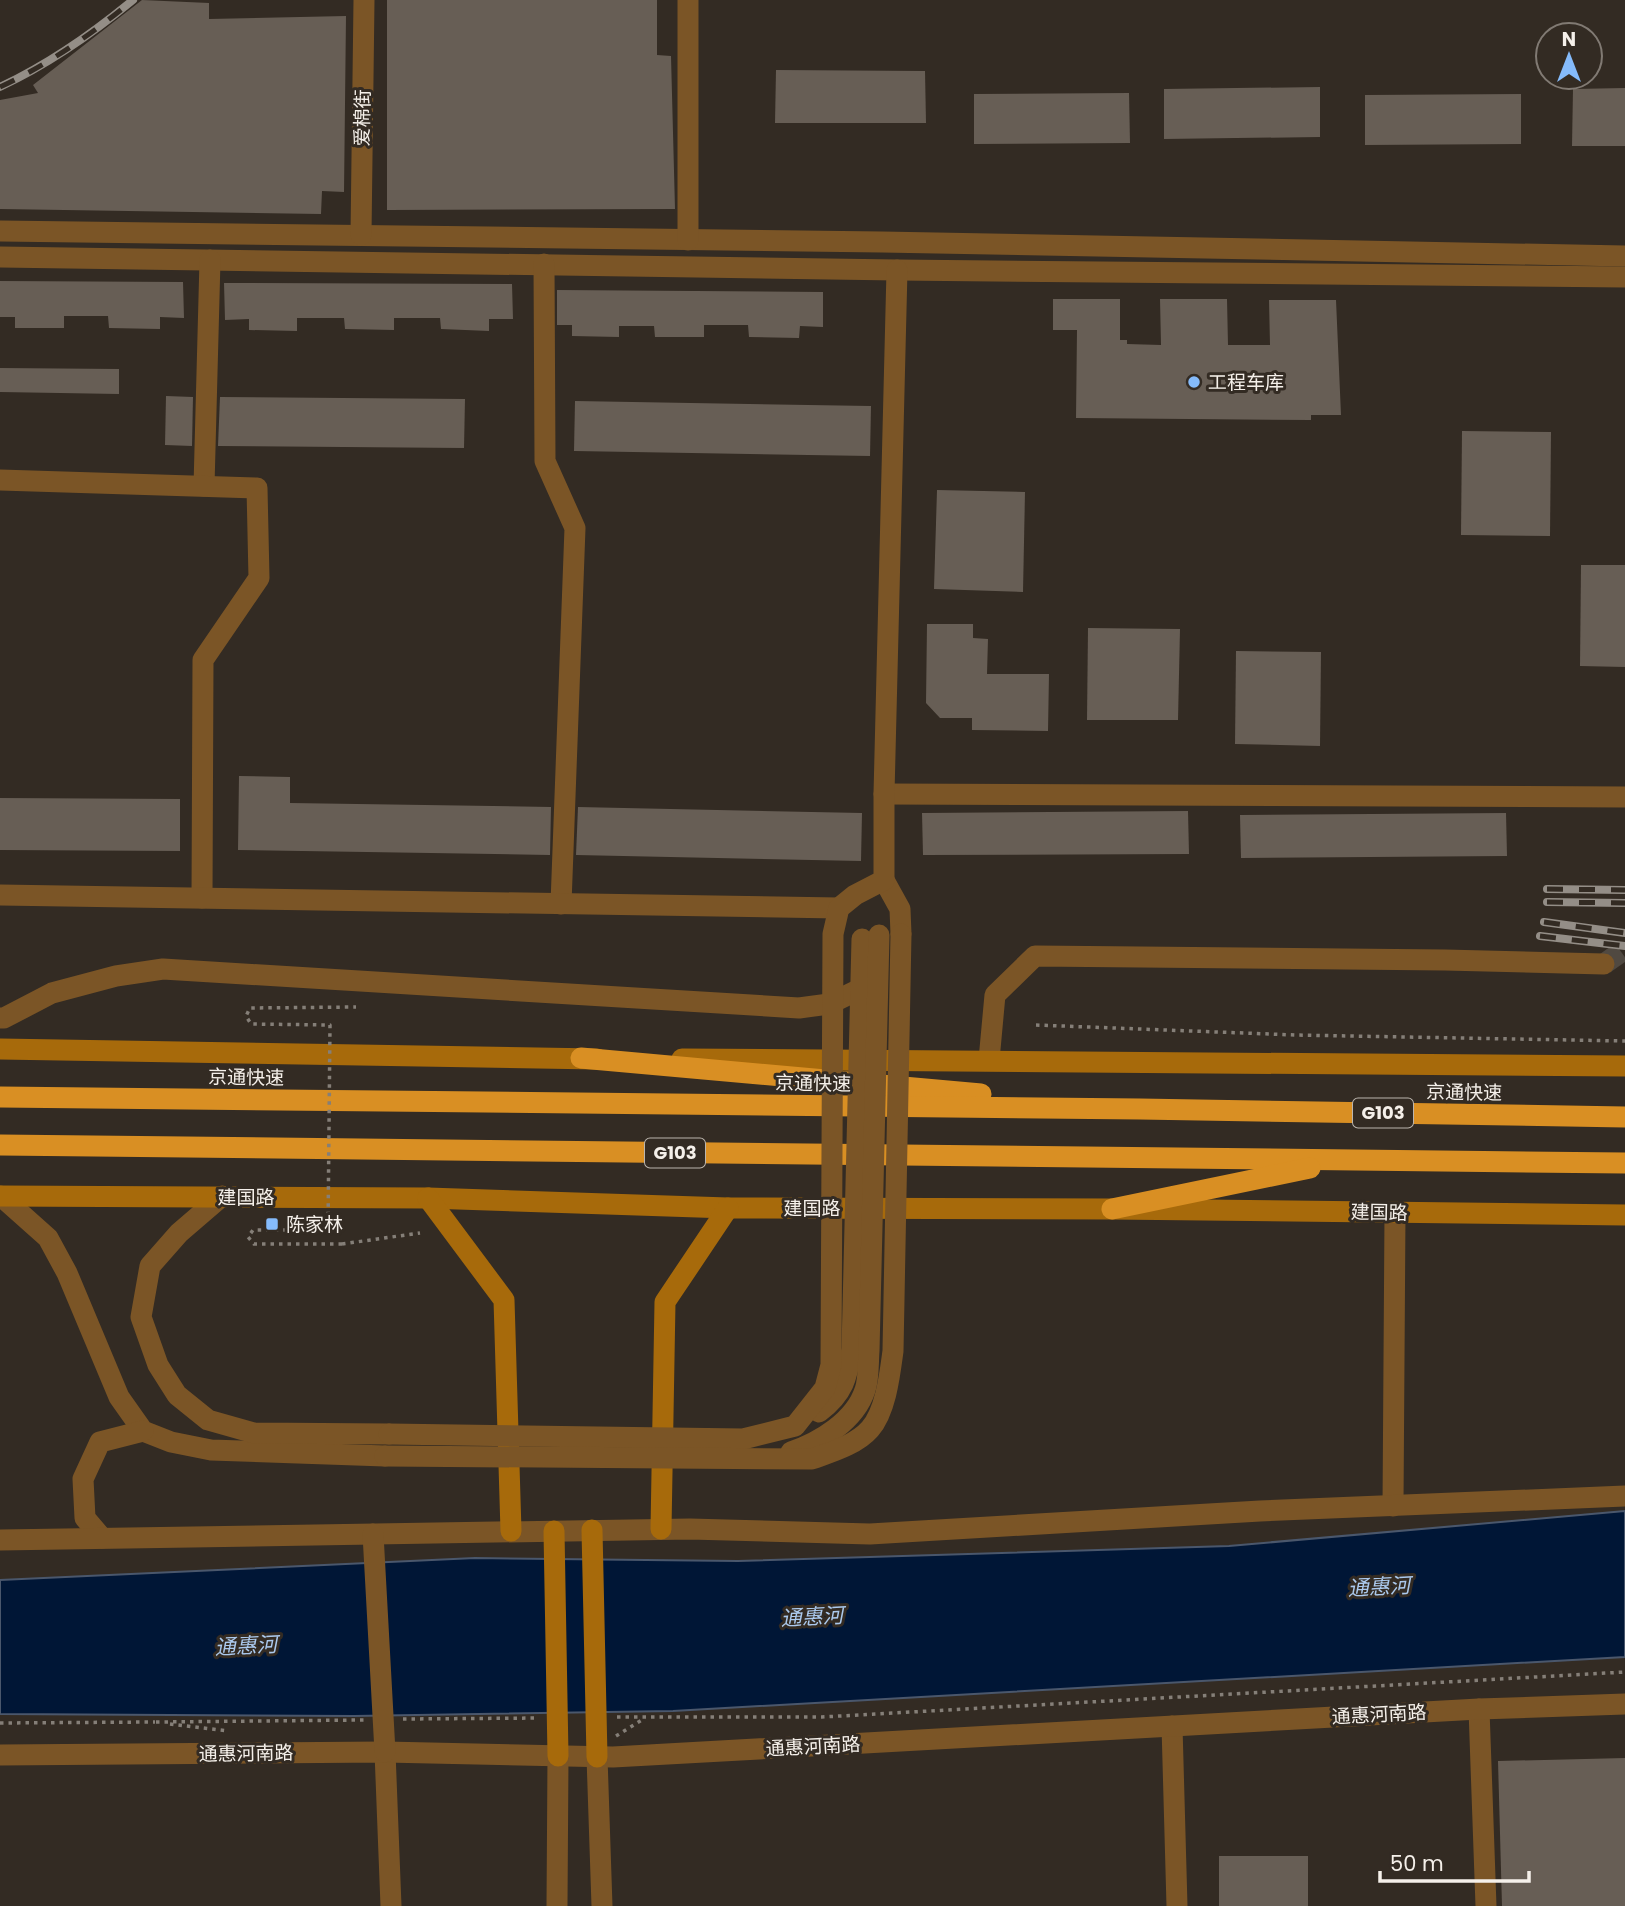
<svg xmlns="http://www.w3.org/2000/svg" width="1625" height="1906" font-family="Poppins,'Noto Sans SC',sans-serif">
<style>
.water{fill:#001636;stroke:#4a576c;stroke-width:2}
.building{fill:#675e55}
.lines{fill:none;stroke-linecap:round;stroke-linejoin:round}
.street-tunnel{stroke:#504941;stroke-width:21;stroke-dasharray:21 10;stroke-linecap:butt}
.path{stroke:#857f78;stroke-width:3.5;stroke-dasharray:3.5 5;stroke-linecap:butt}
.street{stroke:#7b5526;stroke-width:21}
.secondary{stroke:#a76a0b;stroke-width:21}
.highway{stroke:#d98f23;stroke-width:21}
.rail-casing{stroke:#948e87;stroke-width:8}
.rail{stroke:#332b23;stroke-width:5;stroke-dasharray:16;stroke-linecap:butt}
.path-bridge{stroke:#857f78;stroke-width:3.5;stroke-dasharray:3.5 5;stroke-linecap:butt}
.street-bridge{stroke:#7b5526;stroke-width:21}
.secondary-bridge{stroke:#a76a0b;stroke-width:21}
.poi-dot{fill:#85bbfb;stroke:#332b23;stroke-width:2.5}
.labels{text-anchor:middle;stroke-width:6;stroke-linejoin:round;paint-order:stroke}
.shield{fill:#332b23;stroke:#bbb5ae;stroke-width:2}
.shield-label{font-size:18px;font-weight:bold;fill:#f5f0ea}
.street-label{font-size:19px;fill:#f5f0ea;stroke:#332b23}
.poi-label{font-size:19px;fill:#f5f0ea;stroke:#332b23;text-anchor:start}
.water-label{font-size:21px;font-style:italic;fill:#abc9ed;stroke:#332b23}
</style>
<rect width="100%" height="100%" fill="#332b23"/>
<!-- water -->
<path class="water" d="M1625,1511V1657L673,1711L354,1716L0,1714V1580L475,1558L738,1561L1229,1546Z"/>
<!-- building -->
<g class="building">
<path d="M142,0L209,3V19L346,16L344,192L322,191L321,214L0,209V100L38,93L33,85Z"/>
<path d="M387,0H657V55L671,56L675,209L387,210Z"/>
<path d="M776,70L925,71L926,123H775Z"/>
<path d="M1320,87V137L1164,139V89Z"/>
<path d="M1625,88V146H1572L1573,89Z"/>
<path d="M1129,93L1130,143L974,144V94Z"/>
<path d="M1521,94V144L1365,145V95Z"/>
<path d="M0,281L183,282L184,318L160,317V329L109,328L108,316H64V328H15V317H0Z"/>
<path d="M224,283L512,284L513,319H489V331L441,329L440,318H394V330L345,329L344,318H297V331L249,330V319L225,320Z"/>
<path d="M557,290L823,292V327L800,326L799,338L749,337L748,325H704V337H655L654,326H619V337L572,336V325H557Z"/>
<path d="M1053,299H1120V340H1127V344L1161,345L1160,299H1227L1228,345H1270L1269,300H1336L1341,415H1311V420L1076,418L1077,330H1053Z"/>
<path d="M0,368L119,369V394L0,392Z"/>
<path d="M166,396L193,397L192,446L165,445Z"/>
<path d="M220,397L465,399L464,448L218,446Z"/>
<path d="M575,401L871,406L870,456L574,451Z"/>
<path d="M1462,431L1551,432L1550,536L1461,535Z"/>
<path d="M937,490L1025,492L1023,592L934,589Z"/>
<path d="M1581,565H1625V667L1580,666Z"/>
<path d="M927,624H973V638L988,639L987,674H1049L1048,731L972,730V718H940L926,703Z"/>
<path d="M1088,628L1180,629L1178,720H1087Z"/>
<path d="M1236,651L1321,652L1320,746L1235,744Z"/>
<path d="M239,776L290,777V803L551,807L550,855L238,850Z"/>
<path d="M0,798L180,799V851L0,850Z"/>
<path d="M578,807L862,813L861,861L576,855Z"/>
<path d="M1188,811L1189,854L923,855L922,813Z"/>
<path d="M1506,813L1507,856L1241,858L1240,815Z"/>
<path d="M1625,1758V1906H1502L1498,1761Z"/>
<rect x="1219" y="1856" width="89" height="50"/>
</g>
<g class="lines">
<!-- street-tunnel -->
<path class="street-tunnel" d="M1604,964L1625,949"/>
<!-- path -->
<g class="path">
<path d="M1036,1025L1295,1035L1625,1041"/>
<path d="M342,1244L420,1233"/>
<path d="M617,1717H822L1625,1672"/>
<path d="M403,1719L539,1718"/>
<path d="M156,1722L364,1720"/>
<path d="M0,1723L155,1722"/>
<path d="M170,1724L228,1731"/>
<path d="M616,1736L645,1718"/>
</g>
<!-- street -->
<g class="street">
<path d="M0,231L882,242L1625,256"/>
<path d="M361,235L364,0"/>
<path d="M688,240V0"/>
<path d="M0,257L897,270L1625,277"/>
<path d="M204,486L210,260"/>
<path d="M884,794L1625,797"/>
<path d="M884,880L900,909L901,934"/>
<path d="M0,1018H4L52,993L116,976L163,969L799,1008L829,1004L862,988"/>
<path d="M989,1060L995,995L1035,956L1445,960L1604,964"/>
<path d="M1,1196L48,1238L67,1273L119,1397L143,1431L171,1442L211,1450L385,1456"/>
<path d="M222,1196L179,1233L150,1266L141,1317L158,1365L177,1395L208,1420L254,1433L389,1434"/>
<path d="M1393,1506L1395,1213"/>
<path d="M102,1538L85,1518L83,1479L100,1442L143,1431"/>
<path d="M0,1540L690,1529L870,1534L1260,1511L1625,1496"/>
<path d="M1479,1709L1486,1906"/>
<path d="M1172,1726L1177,1906"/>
<path d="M385,1752L391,1906"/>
<path d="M0,1755L385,1752L613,1757L1479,1709L1625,1704"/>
<path d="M597,1757L602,1906"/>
<path d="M557,1906L558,1756"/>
</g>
<!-- secondary -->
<g class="secondary">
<path d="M0,1049L597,1059"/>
<path d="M682,1059L1625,1066"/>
<path d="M0,1196L428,1198L728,1208L1112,1209L1625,1215"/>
<path d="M428,1198L504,1300L511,1531"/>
<path d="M661,1529L665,1302L728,1208"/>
</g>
<!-- highway -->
<g class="highway">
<path d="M581,1058L981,1094"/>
<path d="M0,1097L1140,1109L1625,1117"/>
<path d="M0,1145L1625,1163"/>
<path d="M1112,1209L1310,1168"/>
</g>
<!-- rail casing -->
<g class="rail-casing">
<g id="rail">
<path d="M0,87C49,64 92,34 133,0"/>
<path d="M1547,889L1625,890"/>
<path d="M1547,902L1625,903"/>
<path d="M1544,922L1625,933"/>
<path d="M1540,936L1625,946"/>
</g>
</g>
<!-- rail -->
<use href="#rail" class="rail"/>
<!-- path-bridge -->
<path class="path-bridge" d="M342,1244H254L248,1237L253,1230H328L330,1025L251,1024L246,1016L250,1008L356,1007"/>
<!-- street-bridge -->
<g class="street-bridge">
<path d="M544,264L545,461L575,528L561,904"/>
<path d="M0,480L257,488L259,578L203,660L202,898"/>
<path d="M0,895L839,908"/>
<path d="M819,1412C844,1393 847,1377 852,1349L862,939"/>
<path d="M389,1434L743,1439L795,1426L825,1388L831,1365L833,934L839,908L855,895L884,880V794L897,270"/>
<path d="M791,1452C820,1442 855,1421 865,1390C869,1379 868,1363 869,1351L879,935"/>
<path d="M385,1456L812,1459C831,1452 856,1445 870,1429C886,1411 890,1373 893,1351L901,934"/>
<path d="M373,1534L385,1752"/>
</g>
<!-- secondary-bridge -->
<g class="secondary-bridge">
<path d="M592,1530L597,1757"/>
<path d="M554,1531L558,1756"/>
</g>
</g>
<!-- markers -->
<g class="poi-dot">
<circle cx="1194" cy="382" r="7"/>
<rect x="265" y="1217" width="14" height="14" rx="3.5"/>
</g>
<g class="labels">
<!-- shield labels -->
<g class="shield">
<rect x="1353" y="1098.5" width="60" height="29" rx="5"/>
<rect x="645" y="1138.5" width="60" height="29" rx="5"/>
</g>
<g class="shield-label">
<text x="1383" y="1119">G103</text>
<text x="675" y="1159">G103</text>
</g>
<!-- street labels -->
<g class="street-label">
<text transform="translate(362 118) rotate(-89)" y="7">爱棉街</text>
<text transform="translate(246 1077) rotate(1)" y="7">京通快速</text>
<text transform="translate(813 1083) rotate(1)" y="7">京通快速</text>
<text transform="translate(1464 1092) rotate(1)" y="7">京通快速</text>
<text x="246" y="1204">建国路</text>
<text x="812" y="1215">建国路</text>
<text transform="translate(1379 1212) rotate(1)" y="7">建国路</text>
<text transform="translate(1379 1714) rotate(-3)" y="7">通惠河南路</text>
<text transform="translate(813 1746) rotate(-3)" y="7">通惠河南路</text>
<text transform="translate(246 1753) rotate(-1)" y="7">通惠河南路</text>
</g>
<!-- poi labels -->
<g class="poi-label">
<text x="1208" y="389">工程车库</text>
<text x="286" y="1231">陈家林</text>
</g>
<!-- water labels -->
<g class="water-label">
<text transform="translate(1379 1587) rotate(-3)" y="7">通惠河</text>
<text transform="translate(812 1617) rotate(-3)" y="7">通惠河</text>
<text transform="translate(246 1646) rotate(-3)" y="7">通惠河</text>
</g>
</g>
<!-- north arrow -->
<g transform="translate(1569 56)"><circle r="33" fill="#332b23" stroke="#817a73" stroke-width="2"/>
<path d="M0-5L12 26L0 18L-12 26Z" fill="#85bbfb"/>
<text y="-10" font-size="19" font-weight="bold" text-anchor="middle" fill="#f5f0ea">N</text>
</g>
<!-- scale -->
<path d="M1380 1871v10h149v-10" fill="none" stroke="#f5f0ea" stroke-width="3.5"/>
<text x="1390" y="1871" font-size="21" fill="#f5f0ea" stroke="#332b23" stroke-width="5" paint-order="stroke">50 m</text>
</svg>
